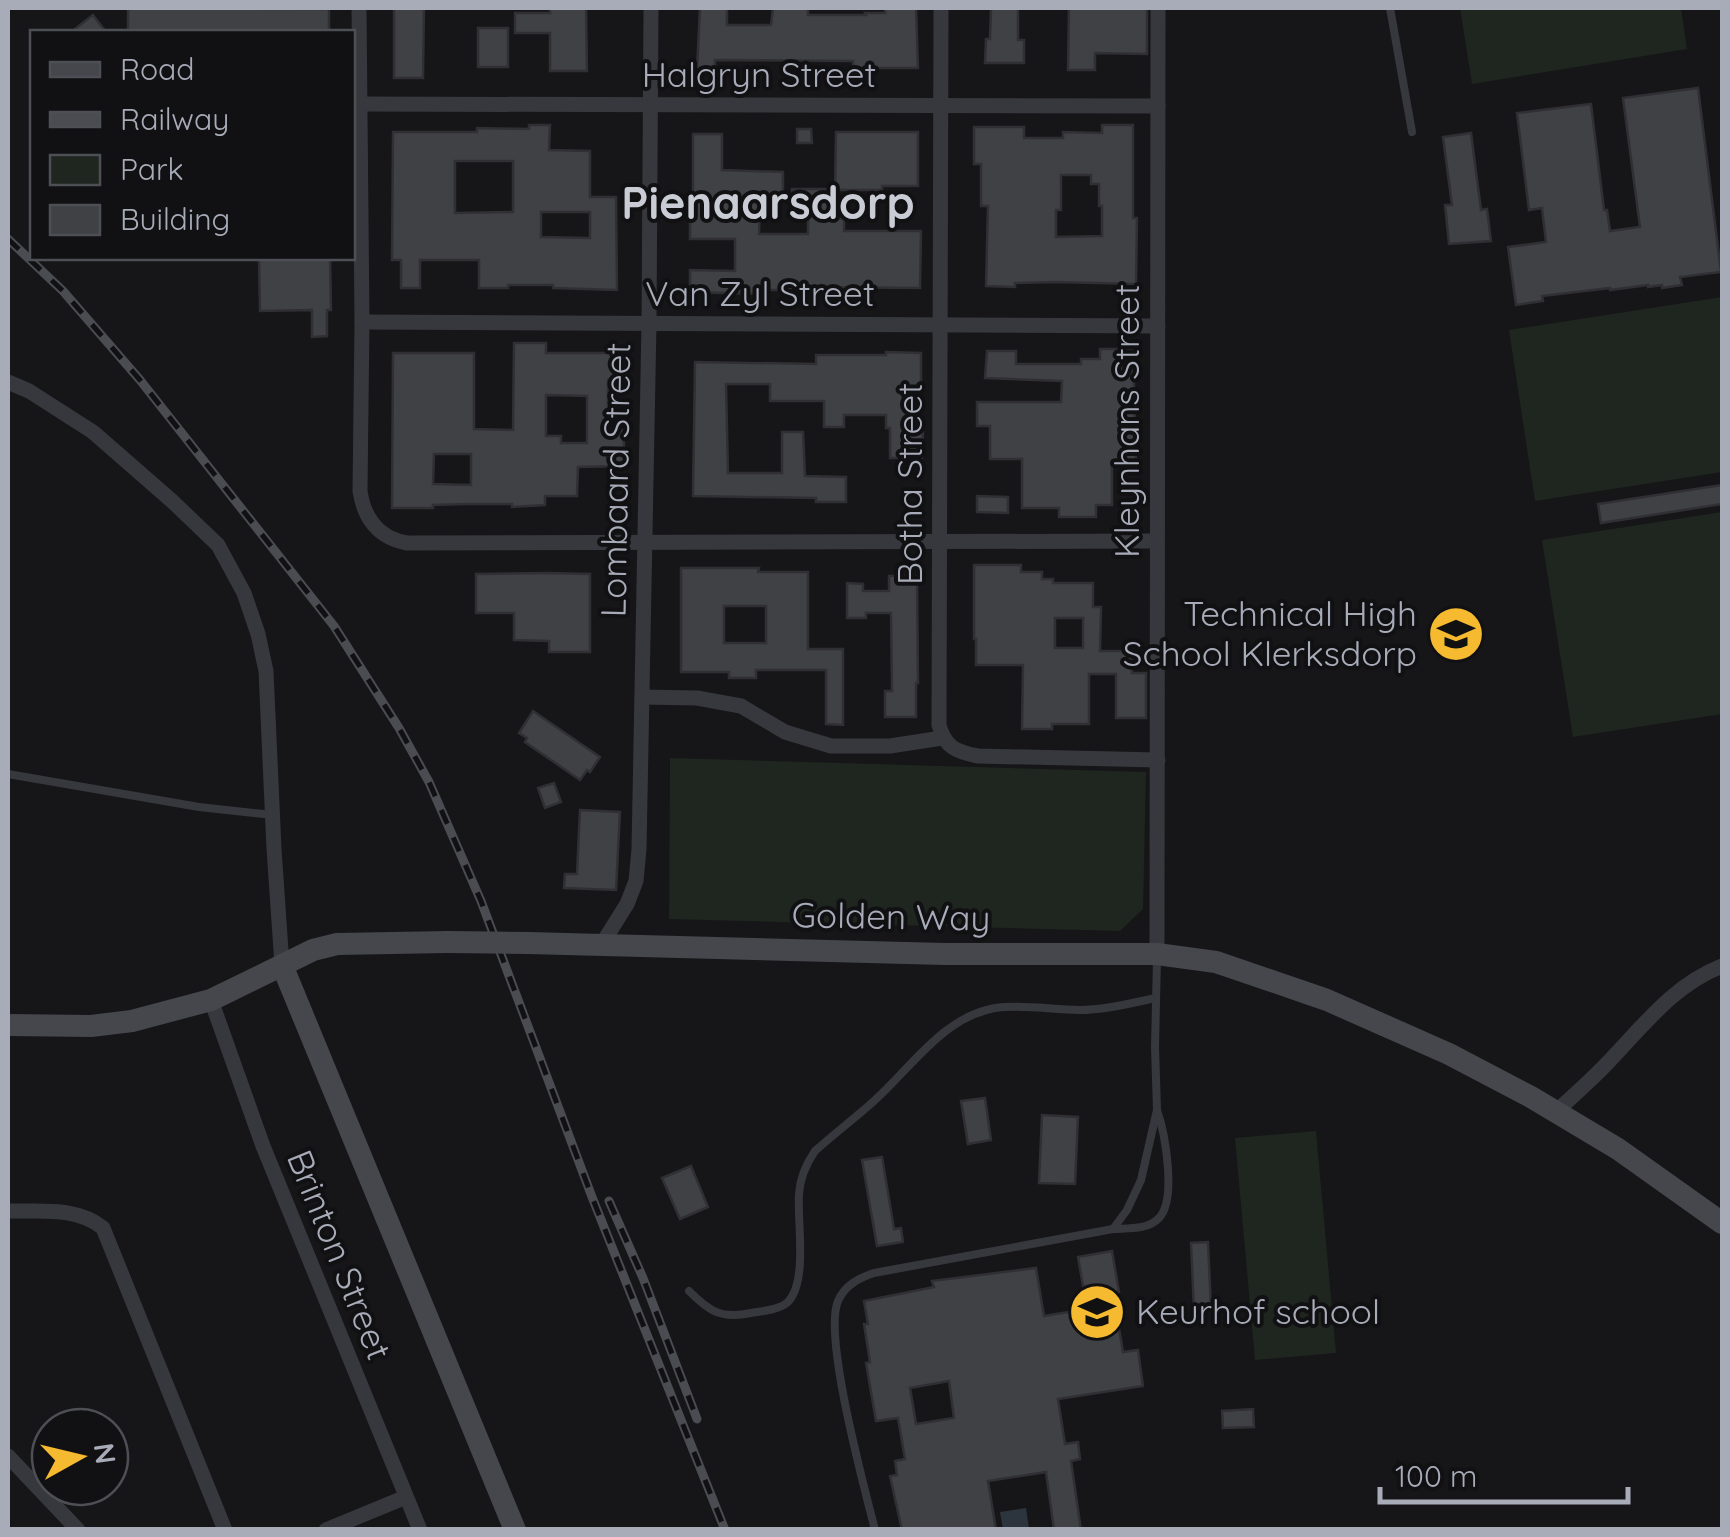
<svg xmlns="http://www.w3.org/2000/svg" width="1730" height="1537" font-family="Quicksand,sans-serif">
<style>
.green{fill:#1e261f}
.water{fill:#2c353d}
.building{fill:#404145;stroke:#303034;stroke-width:2.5;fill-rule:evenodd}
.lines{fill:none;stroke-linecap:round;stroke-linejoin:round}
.lane{stroke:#37383d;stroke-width:8}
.street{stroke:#37383d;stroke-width:15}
.secondary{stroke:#45474d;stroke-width:22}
.rail-casing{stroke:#4a4c52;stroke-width:9}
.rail{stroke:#111113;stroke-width:5;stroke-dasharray:15;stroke-linecap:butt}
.secondary-bridge{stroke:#45474d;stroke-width:22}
.labels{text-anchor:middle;stroke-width:8;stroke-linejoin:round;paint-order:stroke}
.street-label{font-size:35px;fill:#a8acb9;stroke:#111113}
.poi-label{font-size:35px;fill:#a8acb9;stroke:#111113;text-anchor:end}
.district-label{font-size:45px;font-weight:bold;fill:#c9ccd4;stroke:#111113}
</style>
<rect width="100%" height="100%" fill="#161618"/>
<!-- green -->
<g class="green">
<path d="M1460,8H1681L1687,49L1472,84Z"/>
<path d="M1722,297V472L1535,501L1509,330Z"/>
<path d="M1722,512V714L1573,737L1542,540Z"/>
<path d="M670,758L1146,772L1143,909L1120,931L669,919Z"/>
<path d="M1316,1131L1336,1353L1255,1360L1235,1138Z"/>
</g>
<!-- water -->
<path class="water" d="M1026,1508L1029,1529H1003L1000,1512Z"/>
<!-- building -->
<g class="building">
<path d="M128,8L329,9V32H128Z"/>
<path d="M394,8H424L423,78H394Z"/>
<path d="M550,8H586L587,71H550V33H515V13H550Z"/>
<path d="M700,8H727V25H771L773,8H808V15H866L865,13H885V8H916L918,68H853V61L715,60V69H697Z"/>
<path d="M991,8H1018V40H1024V63H985L986,39H990Z"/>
<path d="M1069,8H1147V54L1095,53V70H1068Z"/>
<path d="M93,15L106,32H71Z"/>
<rect x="478" y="28" width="30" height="39"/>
<path d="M1698,88L1721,272L1680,277L1682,285L1662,288V285L1648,287V285L1610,290V288L1542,296L1543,301L1516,305L1508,247L1546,242L1542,208L1529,210L1517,113L1591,104L1604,210H1607L1610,231L1640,227L1623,98Z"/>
<path d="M529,125H550L549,150L590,151V197H616L617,290L553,288V285H508V288H479V260H420V288H401V260H392L393,132H477V128L529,129ZM455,161H513V212L455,213ZM541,212H590V238L541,237Z"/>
<path d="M1102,125H1133V218H1137L1136,284L1056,282L1015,283V287L986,286L988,206H981V164H974V127H1024V138H1063V132L1102,133ZM1061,175H1091V184H1099V206H1102V236L1056,237V210H1061Z"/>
<path d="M797,129H811L812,143H797Z"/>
<path d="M836,132H918V186H882V190H835Z"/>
<path d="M1471,133L1481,210L1487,209L1491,241L1449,244L1445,205H1452L1443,137Z"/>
<path d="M693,134H722V170L783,172V201H760L759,234H808V205L792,204V189H833V218L844,219V231H921L920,288L807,287V290H759V294L690,292V270L735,271V239H690V215H693Z"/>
<path d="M259,258H330L331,310H327V336L312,337V310L260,311Z"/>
<path d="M514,343H546V353H624V380H608V430H624V466L578,467L577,496H545V505L512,507V504H467L433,505V508H392L393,353H474V429L513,430ZM546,395L587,396V443H561V436H546ZM434,454H471V485L433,484Z"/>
<path d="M1100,349H1133L1136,462L1112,461V505H1096V517H1059V508H1022V459H990V426H977V402H1061L1062,381L985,378L987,351H1016V364H1081V359H1100Z"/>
<path d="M886,352L921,353V387H918V431H923L922,458H890V428H886V415H844V427H824V401H770V384H726L728,473H782V432H803L805,476L846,477V502H816V498L693,496L695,362L816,364V355H886Z"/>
<path d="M1722,485V504L1601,523L1598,504Z"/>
<path d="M977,496L1008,497V513L977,512Z"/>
<path d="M974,565H1021V572H1042V579H1053V583H1093V607H1101L1100,651H1132V673H1146V718H1116V674H1089V724H1052V729H1022L1023,665H976V639H974ZM1055,618H1083V648H1055Z"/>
<path d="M681,568H759L758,572H808V649H843V725L826,724V670H756V678H729V672H681ZM724,606H766V643H724Z"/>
<path d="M549,573L590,574V652H549V641L514,640V613H476V574Z"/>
<path d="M889,576H917L918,683H916V717H885V691H892L891,613H866V618H847V583L863,584V591H889Z"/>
<path d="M533,711L600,757L590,772L587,770L580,780L525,742L527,738L519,733Z"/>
<path d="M554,783L561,802L545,808L538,788Z"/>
<path d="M580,810L620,812L616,890L564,888L565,874H577Z"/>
<path d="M985,1098L991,1140L968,1144L961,1101Z"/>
<path d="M1042,1115L1078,1117L1075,1184L1039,1183Z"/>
<path d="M882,1157L894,1229L901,1228L903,1242L877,1246L862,1160Z"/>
<path d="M691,1166L708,1207L680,1219L662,1178Z"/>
<path d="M1208,1242L1211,1309L1194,1310L1191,1243Z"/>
<path d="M1112,1251L1119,1292L1113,1293L1123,1352L1138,1350L1143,1386L1058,1399L1065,1444L1078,1442L1080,1459L1071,1461L1081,1530H1054L1046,1472L988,1481L996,1530H902L890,1476L897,1475L895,1461L905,1459L898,1418L876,1421L866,1363L870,1362L864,1324H868L864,1301L934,1287L932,1281L1036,1268L1044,1316L1087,1309L1078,1257ZM949,1381L954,1418L916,1424L910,1388Z"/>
<path d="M1253,1409L1254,1427L1223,1428L1222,1411Z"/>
</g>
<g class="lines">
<!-- lane -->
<g class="lane">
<path d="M1390,8L1412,132"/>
<path d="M8,774L199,807L273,815"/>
<path d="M1113,1229L1127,1210L1141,1180L1157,1110L1155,1047L1157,959"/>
<path d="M689,1291C710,1312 721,1319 751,1313C763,1311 779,1310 788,1302C808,1281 797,1222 799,1194C800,1178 806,1164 815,1151C834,1134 855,1118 874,1101C911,1068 943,1017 995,1008C1022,1004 1052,1010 1079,1010C1105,1010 1131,1003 1156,998"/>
<path d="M875,1530C864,1486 823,1336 838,1301C845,1285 859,1278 874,1273L1113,1229C1128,1228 1148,1230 1159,1218C1177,1199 1165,1133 1157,1110"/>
</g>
<!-- street -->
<g class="street">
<path d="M359,8L362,322L360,491C364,518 378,538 407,543L1157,541"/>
<path d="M941,8L939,725C945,747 956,752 978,756L1158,760"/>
<path d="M360,104L1158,106"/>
<path d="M362,322L1158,326"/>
<path d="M8,382L29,391L93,432L172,501L218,545L244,593L258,634L266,671L274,849L282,965"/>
<path d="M642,697L697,698L741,706L785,732L831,746H890L942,738"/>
<path d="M602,944L627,904L636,881L639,849L649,323L651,8"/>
<path d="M1157,954L1158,8"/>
<path d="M211,1000L263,1146L420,1530"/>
<path d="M1557,1111C1576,1093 1596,1076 1614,1056C1647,1021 1676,984 1722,966"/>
<path d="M8,1211C39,1212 77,1206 103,1228L225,1530"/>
<path d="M8,1456L78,1530"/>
<path d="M326,1530L406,1497"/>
</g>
<!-- secondary -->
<g class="secondary">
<path d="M528,943L945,954H1157L1216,962L1327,1000L1449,1054L1531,1097L1618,1149L1722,1223"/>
<path d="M282,965L515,1530"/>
<path d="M8,1025L91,1026L132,1021L211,1000L313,950L337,944L448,942"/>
</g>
<!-- rail casing -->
<g class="rail-casing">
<g id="rail">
<path d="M8,239L63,291L140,380L334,626L399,728L429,782L481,901L592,1197L725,1530"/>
<path d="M609,1201L643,1278L697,1419"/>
</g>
</g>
<!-- rail -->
<use href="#rail" class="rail"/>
<!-- secondary-bridge -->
<path class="secondary-bridge" d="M448,942L528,943"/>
</g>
<!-- icons -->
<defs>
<g id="school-disc" transform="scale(2.875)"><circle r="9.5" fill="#f6ba30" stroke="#111113"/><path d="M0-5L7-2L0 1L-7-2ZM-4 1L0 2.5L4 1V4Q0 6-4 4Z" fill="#111"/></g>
</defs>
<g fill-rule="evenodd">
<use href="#school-disc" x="1456" y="634"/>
<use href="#school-disc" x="1097" y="1312"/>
</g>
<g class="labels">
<!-- street labels -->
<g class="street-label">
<text x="759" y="87">Halgryn Street</text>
<text x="760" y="306">Van Zyl Street</text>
<text transform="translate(1127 421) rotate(-90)" y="12">Kleynhans Street</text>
<text transform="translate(616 480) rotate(-89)" y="12">Lombaard Street</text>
<text transform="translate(910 484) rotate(-90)" y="12">Botha Street</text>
<text transform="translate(891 917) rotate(1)" y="12">Golden Way</text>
<text transform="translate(339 1255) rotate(68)" y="12">Brinton Street</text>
</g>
<!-- poi labels -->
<g class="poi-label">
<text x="1417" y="626">Technical High<tspan x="1417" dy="40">School Klerksdorp</tspan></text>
<text x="1136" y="1324" text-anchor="start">Keurhof school</text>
</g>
<!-- district labels -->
<g class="district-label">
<text x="768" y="219">Pienaarsdorp</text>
</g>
</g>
<!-- border -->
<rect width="1730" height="1537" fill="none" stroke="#a8acb9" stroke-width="20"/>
<!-- legend -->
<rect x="30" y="30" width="325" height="230" fill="#111113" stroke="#4d4f55" stroke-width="2.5"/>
<rect x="50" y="62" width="50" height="15" fill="#45474d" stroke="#4d4f55" stroke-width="2.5"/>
<text x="120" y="80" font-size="30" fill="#a8acb9">Road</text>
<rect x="50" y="112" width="50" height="15" fill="#4a4c52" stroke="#4d4f55" stroke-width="2.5"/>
<text x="120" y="130" font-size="30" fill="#a8acb9">Railway</text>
<rect x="50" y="155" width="50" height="30" fill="#1e261f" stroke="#4d4f55" stroke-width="2.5"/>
<text x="120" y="180" font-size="30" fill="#a8acb9">Park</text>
<rect x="50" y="205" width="50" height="30" fill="#404145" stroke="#4d4f55" stroke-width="2.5"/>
<text x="120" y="230" font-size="30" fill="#a8acb9">Building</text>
<!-- north arrow -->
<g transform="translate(80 1457) rotate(82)"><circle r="48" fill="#111113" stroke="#4d4f55" stroke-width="2.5"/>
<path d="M0-8L18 38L0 25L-18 38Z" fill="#f6ba30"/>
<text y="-15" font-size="28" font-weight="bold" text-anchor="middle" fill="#a8acb9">N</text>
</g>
<!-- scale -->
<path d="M1380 1487v15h248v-15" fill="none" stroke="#a8acb9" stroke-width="5"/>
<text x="1395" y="1487" font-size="30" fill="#a8acb9" stroke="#111113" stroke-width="8" paint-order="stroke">100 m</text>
</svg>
